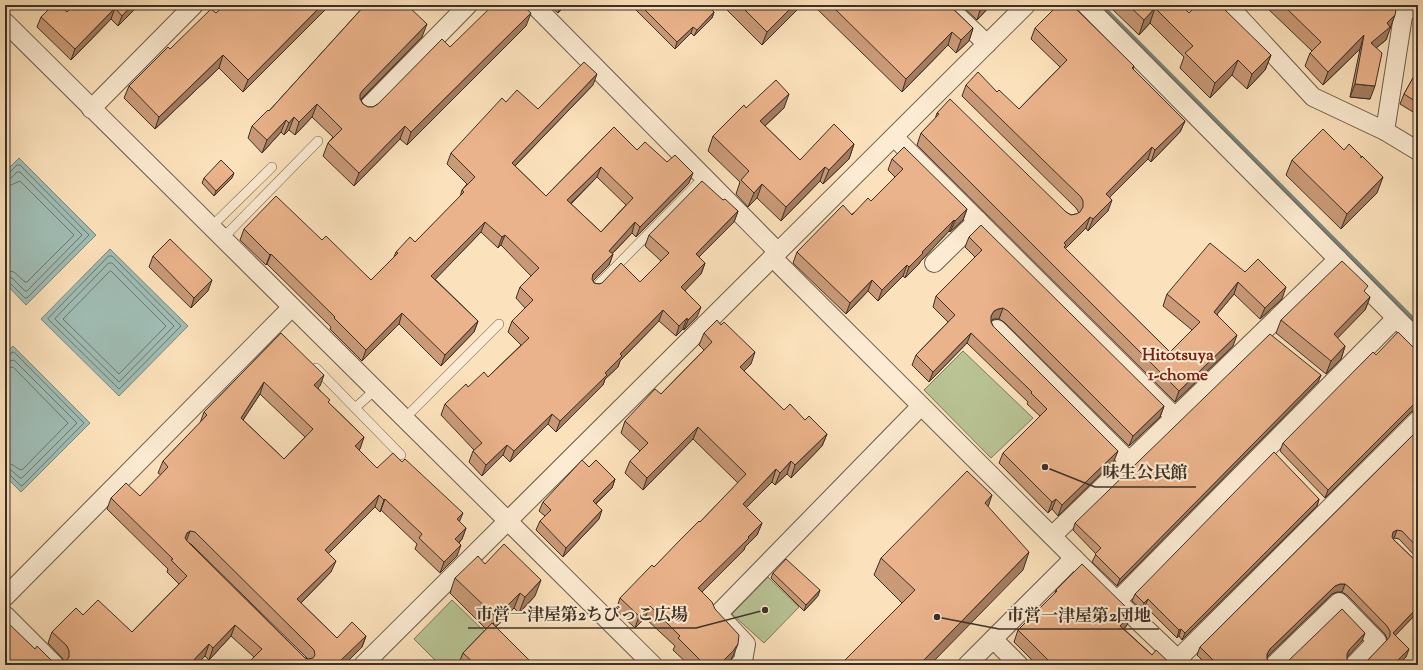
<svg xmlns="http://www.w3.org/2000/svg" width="1423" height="670" font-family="'Sorts Mill Goudy','Noto Serif JP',serif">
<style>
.green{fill:#b9c495;stroke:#7a7a5e}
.water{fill:#a0bdb5;stroke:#78857c}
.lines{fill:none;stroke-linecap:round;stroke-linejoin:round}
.shore{stroke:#6e766e;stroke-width:1}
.stream{stroke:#78857c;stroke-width:7}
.lane-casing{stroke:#6c5c4c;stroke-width:10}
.street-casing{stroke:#6c5c4c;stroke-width:20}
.lane{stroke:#fdecd3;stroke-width:9}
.street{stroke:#fdecd3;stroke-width:18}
.wall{fill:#ca9a78;stroke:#3c3027;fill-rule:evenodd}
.shaded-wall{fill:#a47d61;stroke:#3c3027}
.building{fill:#ebb38b;stroke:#3c3027;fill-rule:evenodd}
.labels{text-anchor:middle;stroke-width:4;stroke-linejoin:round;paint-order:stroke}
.neighbourhood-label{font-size:17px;font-weight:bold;fill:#7a1f14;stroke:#fdecd3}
.leader{fill:none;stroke:#3c3027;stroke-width:1.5}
.callout-dot{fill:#3c3027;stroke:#fdecd3;stroke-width:1.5}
.callout-label{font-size:17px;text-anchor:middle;font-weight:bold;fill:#3c3027;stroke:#fdecd3;stroke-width:4;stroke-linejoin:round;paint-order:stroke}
</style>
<rect width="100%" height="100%" fill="#fce2bc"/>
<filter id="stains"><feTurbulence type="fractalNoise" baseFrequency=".005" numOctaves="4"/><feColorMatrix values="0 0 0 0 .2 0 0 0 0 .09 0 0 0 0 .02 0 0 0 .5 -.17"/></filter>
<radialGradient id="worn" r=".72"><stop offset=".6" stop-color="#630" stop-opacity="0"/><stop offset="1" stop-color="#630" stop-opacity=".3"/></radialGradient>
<!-- green -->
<g class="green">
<path d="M963,351L1033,418L991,458L924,390Z"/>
<path d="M768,577L799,607L764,643L732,614Z"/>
<path d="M452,600L487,634L456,665H440L414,639Z"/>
</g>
<!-- water -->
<g class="water">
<path d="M19,158L96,235L26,305L5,283V172Z"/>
<path d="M110,249L188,326L119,396L41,319Z"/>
<path d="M13,346L90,423L21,492L5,476V354Z"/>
</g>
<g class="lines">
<!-- shore -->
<g class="shore">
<path d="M5,174L9,173L17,165H20L89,235L27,298H25L9,282L5,281"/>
<path d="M5,179L11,178L17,172H20L82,235L27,291H25L12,278L5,276"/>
<path d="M5,185H11L20,181L74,235L27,282H25L14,272L5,270"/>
<path d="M109,256H112L181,326L119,389L48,319Z"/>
<path d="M109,263H112L174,326L119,382L55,319Z"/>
<path d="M111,271L166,326L119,374L63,319L109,272Z"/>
<path d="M5,356H9L12,352L15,353L84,423L22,486L20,485L9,474H5"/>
<path d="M5,362L14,360L77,423L22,478H20L11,470L5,469"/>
<path d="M5,368L13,367L68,423L22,470C16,469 14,463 5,463"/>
</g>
<!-- stream -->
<path class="stream" d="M1099,5L1418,326"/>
<!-- lane casing -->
<g class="lane-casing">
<g id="lane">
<path d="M211,227L272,167"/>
<path d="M223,238L318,141"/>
<path d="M594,289L704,177"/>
<path d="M316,368L401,455"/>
<path d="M355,408L376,389"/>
<path d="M405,418L499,324"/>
</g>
</g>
<!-- street casing -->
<g class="street-casing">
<g id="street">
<path d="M534,5L778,252"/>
<path d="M946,5L987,44"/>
<path d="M1086,5L1418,340"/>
<path d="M1228,5L1313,97L1385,131L1418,151"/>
<path d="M5,22L653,665"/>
<path d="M91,109L194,5"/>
<path d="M366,109L468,5"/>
<path d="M1385,131L1403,16L1410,5"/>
<path d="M894,137L1175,417"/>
<path d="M773,258L1117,601L1184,665"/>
<path d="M934,263L978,220"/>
<path d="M997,329L1129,461"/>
<path d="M1052,536L1338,259"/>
<path d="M5,597L292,307"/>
<path d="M1117,601L1396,318"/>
<path d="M5,615L55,665"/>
<path d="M993,639L1019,665"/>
<path d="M1178,659L1418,420"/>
<path d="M363,665L1026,5"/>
<path d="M739,665L743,661L746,644L718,614L921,406"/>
<path d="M967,665L1074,558"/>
<path d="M1274,665L1339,602L1377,641L1354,665"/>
</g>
</g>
<!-- lane -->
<use href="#lane" class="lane"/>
<!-- street -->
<use href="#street" class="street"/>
</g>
<!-- wall -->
<g class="wall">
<path d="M74,5H139L118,26L111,19L71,60L37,27L41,17L67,12Z"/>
<path d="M330,5L243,92L219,68L155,129L124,98L129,86L170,49Z"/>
<path d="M365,5H417L412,10L422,37L361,100L363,104L368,107H373L378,104L450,47L526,26L407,145L400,139L354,186L323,156L328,143L333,137L312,117L295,135L289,130L284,135L281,132L262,153L248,138L252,126L269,111Z"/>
<path d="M549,5H566L558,13Z"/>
<path d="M631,5H707L714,12L712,18L694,36L691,33L675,49Z"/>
<path d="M722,5H802L762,45Z"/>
<path d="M813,5H949L973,28L969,41L956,53L948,45L902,92Z"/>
<path d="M961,5H991L977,20Z"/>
<path d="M1108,5H1181L1189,13L1271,55L1265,70L1247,89L1232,75L1210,98L1180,68L1184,57L1150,23L1139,35Z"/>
<path d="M1266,5H1397L1390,29L1389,30L1386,40L1376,48L1370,99L1350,97L1360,49L1323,85L1305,66L1310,53L1312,51L1265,6Z"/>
<path d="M1035,28L1134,66L1133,69L1185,121L1180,132L1151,162L1148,159L1110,197L1108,211L1088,231L1086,228L1065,249L1170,352L1192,330L1163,306L1167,294L1245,272L1282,299L1260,319L1234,294L1217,314L1233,346L1175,402L917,145L921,133L935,119L937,113L1066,212L1071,215L1076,214L1079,213L1076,208L962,96L966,85L997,92L1019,109L1060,67L1031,39Z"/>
<path d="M1418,69V115L1400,104L1404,94Z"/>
<path d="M593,85L515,166L546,196L614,127L637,150L689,183L636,237L632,233L612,254H613L609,265L593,281L594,283L599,284L640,282L661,261L645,246L649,235L723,200L738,211L734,222L699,257L705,263L701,274L685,290L697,317L684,330L683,329L676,336L659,321L620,361L618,367L605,379L603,385L556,432L548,424L510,462L503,455L482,476L469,462L473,451L474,450L441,415L445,404L468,387L488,377L521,345L508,332L512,321L525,308L516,298L520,287L531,276L501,245L498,248L481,232L435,279L478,321L474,332L441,366L399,324L362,361L330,329L331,327L267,264L266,265L240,240L244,229L322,240L371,280L394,257L396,252L415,242L460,197L462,190L467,184L447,164L451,153L506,102L538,109ZM597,177L626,205L601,232L571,204Z"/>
<path d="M746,108H784L765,126L800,160L854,144L849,159L823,184L820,181L781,221L757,198L748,207L736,194L740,182L708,151L713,136Z"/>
<path d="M1344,150L1377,193L1341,229L1286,175L1292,160Z"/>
<path d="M892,159L967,209L963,220L950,232L949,231L920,262L919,264L905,278L903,276L878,301L868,291L846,314L793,263L797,252L871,201L895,177L888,170Z"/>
<path d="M204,178H232L214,196L202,183Z"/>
<path d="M969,237L1164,406L1160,417L1129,446L1004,322L999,319H994L991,321L993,326L1114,461L1058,516L1052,509L1048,513L999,463L1003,453L1040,416L1027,404L1028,402L967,343L929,382L912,365L916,355L948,322L933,307L936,296L975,257L965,247Z"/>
<path d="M153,256L208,291L191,308L149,267Z"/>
<path d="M1365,293L1370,297L1365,310L1337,338L1345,346L1341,359L1326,374L1276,333L1281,320Z"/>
<path d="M281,333L320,386L318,388L329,403L364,437L359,450L377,468L460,522L466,528L462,539L459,543L457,556L440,573L415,549L417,544L381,510L380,512L375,507L328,554L331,572L301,603L337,638L366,636L362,647L344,665H246L254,657L231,636L209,660L205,656L196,665H5L35,649L56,664H61L65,662L62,658L48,643L52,632L83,615L132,632L179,584L167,572L168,569L107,509L111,498L140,496L161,475L158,473L163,461L200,423L204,412ZM260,394L305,437L284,459L243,420ZM189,543L191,544L308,659L305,658Z"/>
<path d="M704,333L751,364L744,371L784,410L805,420L827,434L822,446L791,478L787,474L775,485L772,482L746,508L762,523L757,535L745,547L744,550L702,592L733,656L727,665H689L673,650L675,646L645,618L635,628L616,610L620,598L654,567L700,522L738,483L693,439L643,490L625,473L630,461L640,451L621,433L625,421L661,394L704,350L699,345Z"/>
<path d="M1418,352V410H1416L1411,412L1325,498L1280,451L1283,443L1376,355Z"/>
<path d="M1321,375L1318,382L1117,586L1092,562L1096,554L1073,530L1075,523Z"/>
<path d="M1418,430V559L1399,539L1394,538L1393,539L1394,540L1418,563V614L1417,613L1395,635L1406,657L1398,665H1363L1387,641V639L1385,634L1347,595L1342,592H1337L1332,594L1267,657V659L1269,664L1271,665H1207L1197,655L1200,647Z"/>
<path d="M589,467L615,479L612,488L596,504L599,519L563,557L536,530L540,521L545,516L539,511L543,502Z"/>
<path d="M1319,499L1317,506L1182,640L1179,636L1177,638L1145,606L1142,610L1132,601L1135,594Z"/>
<path d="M881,558L1023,570L902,603L874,575Z"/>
<path d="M485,564L535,596L519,613L514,608L496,627L532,663L531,665H458L463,653L486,629L450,593L455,578Z"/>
<path d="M773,573L818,596L804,611L771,578Z"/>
<path d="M1056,590L1132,613L1127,625L1124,629L1152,655L1172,665H1037L1014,642L1018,630L1055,593Z"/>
</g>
<!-- shaded-wall -->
<g class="shaded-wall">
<path d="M132,5H139L118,26L122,16Z"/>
<path d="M322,5H330L243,92L248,80Z"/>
<path d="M409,5H417L404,18L408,6Z"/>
<path d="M562,5H566L558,13L560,7Z"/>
<path d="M794,5H802L762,45L767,32Z"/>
<path d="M983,5H991L977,20L981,7Z"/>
<path d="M115,8L111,19L71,60L75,49Z"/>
<path d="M1155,8L1150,23L1139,35L1144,20Z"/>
<path d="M714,12L712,18L694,36L697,30Z"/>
<path d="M531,13L526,26L407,145L411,132Z"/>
<path d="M1395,15L1386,40L1366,56L1371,43L1387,23Z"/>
<path d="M427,24L422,37L358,102L360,94L363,90Z"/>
<path d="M693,27L691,33L675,49L677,42Z"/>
<path d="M973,28L969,41L956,53L961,40Z"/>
<path d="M952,32L948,45L902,92L906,79Z"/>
<path d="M1364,35L1360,49L1323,85L1328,72Z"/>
<path d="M223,55L219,68L155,129L159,117Z"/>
<path d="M1271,55L1265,70L1247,89L1252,74Z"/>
<path d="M1238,60L1232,75L1210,98L1215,83Z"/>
<path d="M597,74L593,85L508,173L512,163Z"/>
<path d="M1355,84L1375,86L1370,99L1350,97Z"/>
<path d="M789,94L784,108L755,135L760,121Z"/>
<path d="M317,104L312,117L295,135L299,122Z"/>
<path d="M294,117L289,130L284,135L289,123Z"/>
<path d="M286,120L281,132L262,153L267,140Z"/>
<path d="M1185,121L1180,132L1151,162L1155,150Z"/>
<path d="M405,126L400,139L354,186L359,173Z"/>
<path d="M854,144L849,159L823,184L829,170Z"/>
<path d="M1152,147L1148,159L1102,205L1106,194Z"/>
<path d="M601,167L597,177L563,211L567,200Z"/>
<path d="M825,167L820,181L781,221L786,207Z"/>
<path d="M234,173L232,178L214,196L216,191Z"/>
<path d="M693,173L689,183L636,237L640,227Z"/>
<path d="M1383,177L1377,193L1341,229L1347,214Z"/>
<path d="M762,184L757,198L748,207L754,193Z"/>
<path d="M1112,200L1108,211L1088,231L1093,219Z"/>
<path d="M967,209L963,220L950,232L955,221Z"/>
<path d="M738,211L734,222L692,264L696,254Z"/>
<path d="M1090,217L1086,228L1064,250V243Z"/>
<path d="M954,220L949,231L920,262L919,264L905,278L909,267L922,252Z"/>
<path d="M485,222L481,232L428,287L431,276Z"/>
<path d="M635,222L632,233L605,261L609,251Z"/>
<path d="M505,235L501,245L498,248L502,237Z"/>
<path d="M271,254L267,264L266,265L270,255Z"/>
<path d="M613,254L609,265L589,285L593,274Z"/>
<path d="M705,263L701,274L678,298L681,287Z"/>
<path d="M907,265L903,276L878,301L882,290Z"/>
<path d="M212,280L208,291L191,308L194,298Z"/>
<path d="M872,280L868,291L846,314L850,303Z"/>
<path d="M1238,282L1234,294L1210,323L1214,312Z"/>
<path d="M1286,287L1282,299L1260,319L1265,308Z"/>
<path d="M1370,297L1365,310L1329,347L1334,334Z"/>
<path d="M701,307L697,317L684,330L688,320Z"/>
<path d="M1003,308L999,319H994L990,321L991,316L994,311L998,309Z"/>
<path d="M663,310L659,321L620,361L618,367L605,379L603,385L556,432L560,421L605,373L620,354Z"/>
<path d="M402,313L399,324L362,361L366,350Z"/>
<path d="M687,318L683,329L676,336L679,326Z"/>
<path d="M478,321L474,332L441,366L445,355Z"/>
<path d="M971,333L967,343L929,382L933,372Z"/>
<path d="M1237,335L1233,346L1175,402L1179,391Z"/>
<path d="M1345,346L1341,359L1326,374L1331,361Z"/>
<path d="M755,352L751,364L736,379L740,367Z"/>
<path d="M324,375L320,386L310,396L314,385Z"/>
<path d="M1321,375L1318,382L1117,586L1120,579Z"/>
<path d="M264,382L260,394L237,429L241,418Z"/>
<path d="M1418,402V410H1416L1411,412L1325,498L1328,490L1414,404Z"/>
<path d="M1164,406L1160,417L1129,446L1133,436Z"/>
<path d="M552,414L548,424L510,462L514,451Z"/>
<path d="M698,427L693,439L643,490L647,478Z"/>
<path d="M827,434L822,446L791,478L795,465Z"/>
<path d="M364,437L360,449L351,457L355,446Z"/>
<path d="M507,445L503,455L482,476L486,465Z"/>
<path d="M1118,451L1114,461L1058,516L1062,505Z"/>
<path d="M791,461L787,474L775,485L780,473Z"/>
<path d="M776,469L772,482L738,516L743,504Z"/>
<path d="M615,479L612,488L589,510L593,501Z"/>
<path d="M379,495L375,507L321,561L325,550Z"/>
<path d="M992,495L986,513L985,503Z"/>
<path d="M385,499L381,510L380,512L384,500Z"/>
<path d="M1056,499L1052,509L1048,513L1052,502Z"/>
<path d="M1319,499L1317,506L1182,640L1185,633Z"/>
<path d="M602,510L599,519L563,557L566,548Z"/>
<path d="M463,513L458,525L457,519Z"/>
<path d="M762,523L757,535L745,547L744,550L694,600L698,588Z"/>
<path d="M466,528L462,539L451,550L455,539Z"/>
<path d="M1397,530L1394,538L1390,540L1393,532Z"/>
<path d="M190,531L186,542L182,544L187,533Z"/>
<path d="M461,545L457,556L440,573L444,562Z"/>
<path d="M1029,552L1023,570L930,665H919Z"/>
<path d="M336,561L331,572L293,611L297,599Z"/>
<path d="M541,580L535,596L519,613L525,597Z"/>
<path d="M1340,584H1345L1342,592H1337L1332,594L1267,657V654L1270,649L1335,586Z"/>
<path d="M820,590L818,596L804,611L806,605Z"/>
<path d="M520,593L514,608L490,633L496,617Z"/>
<path d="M1148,599L1145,606L1142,610L1144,603Z"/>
<path d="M650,606L645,618L635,628L639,616Z"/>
<path d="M1418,607V610L1417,613L1390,641L1393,633Z"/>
<path d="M1132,613L1127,625L1116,638L1120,626Z"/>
<path d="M235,625L231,636L209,660L213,648Z"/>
<path d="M1181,629L1179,636L1177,638L1179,630Z"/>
<path d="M1365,633L1362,641L1346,658L1347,654L1349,650Z"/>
<path d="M366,636L362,647L344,665H319V663Z"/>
<path d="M209,644L205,656L196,665H189Z"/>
<path d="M738,644L733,656L729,663L727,665H719Z"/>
<path d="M1409,649L1406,657L1398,665H1393Z"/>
</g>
<!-- building -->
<g class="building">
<path d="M53,5H59L67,12L74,5H132L122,16L115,8L75,49L41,17Z"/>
<path d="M225,5H322L248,80L223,55L159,117L129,86L168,47L170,49L211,9L216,13Z"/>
<path d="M365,5H409L408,6L427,24L363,90L360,94V99L363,104L368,107H373L378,104L442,39L450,47L493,5H522L531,13L411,132L405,126L359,173L328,143L342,129L317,104L299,122L294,117L289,123L286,120L267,140L252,126L268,110L269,111Z"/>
<path d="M640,5H707L714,12L697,30L693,27L677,42Z"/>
<path d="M740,5H794L767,32Z"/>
<path d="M831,5H949L973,28L961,40L952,32L906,79Z"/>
<path d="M1058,5H1072L1134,66L1132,68L1185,121L1155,150L1152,147L1106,194L1112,200L1093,219L1090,217L1064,243L1066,245L1064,247L1170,352L1200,322L1167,294L1210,243L1245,272L1258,259L1286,287L1265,308L1238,282L1214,312L1237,335L1179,391L921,133L939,114L937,113L950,99L1066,212L1071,215L1076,214L1080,212L1083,207V201L1081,197L966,85L978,72L997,92L999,90L1019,109L1067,60L1035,28Z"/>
<path d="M1128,5H1181L1189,13L1197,5H1220L1271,55L1252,74L1238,60L1215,83L1185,53L1193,46L1155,8L1144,20Z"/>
<path d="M1283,5H1396L1394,7L1396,10L1395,15L1387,23L1390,27L1371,43L1382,53L1375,86L1355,84L1364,35L1328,72L1310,53L1321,42Z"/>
<path d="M584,62L597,74L512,163L546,196L614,127L637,150L645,142L667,162L675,155L693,173L640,227L635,222L609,251L613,254L593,274L592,279L594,283L599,284L602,283L621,263L640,282L669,253L649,235L702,181L723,200L725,199L738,211L696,254L705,263L681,287L701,307L688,320L687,318L679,326L663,310L620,354L622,356L605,373L607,375L560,421L552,414L514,451L507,445L486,465L473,451L482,443L445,404L466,384L468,387L484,372L488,377L529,338L512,321L533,300L520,287L539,268L505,235L502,237L485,222L431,276L478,321L445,355L402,313L366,350L334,318L335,317L271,254L270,255L244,229L276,196L322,240L326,236L371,280L398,253L396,252L410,237L415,242L464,192L462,190L475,177L451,153L502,98L506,102L517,90L538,109ZM601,167L633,198L601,232L567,200Z"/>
<path d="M1418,69V103L1404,94Z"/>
<path d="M776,80L789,94L760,121L800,160L834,124L854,144L829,170L825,167L786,207L762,184L754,193L741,180L749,171L713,136L744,105L746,108Z"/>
<path d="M1323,129L1344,150L1349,144L1361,156V158L1362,156L1383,177L1347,214L1292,160Z"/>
<path d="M904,147L967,209L955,221L954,220L922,252L923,253L909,267L907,265L882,290L872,280L850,303L797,252L843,205L852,215L868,198L871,201L903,169L892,159Z"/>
<path d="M221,160L234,173L216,191L204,178Z"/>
<path d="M981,225L1164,406L1133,436L1008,311L1003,308L998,309L994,311L991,316V322L993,326L1118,451L1062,505L1056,499L1052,502L1003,453L1047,409L1031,393L1032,392L971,333L933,372L916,355L955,315L936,296L982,250L969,237Z"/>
<path d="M170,239L212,280L194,298L153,256Z"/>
<path d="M1342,261L1368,286L1364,291L1370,297L1334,334L1345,346L1331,361L1281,320Z"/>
<path d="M717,320L721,325L724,322L755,352L740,367L784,410L790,404L805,420L809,416L827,434L795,465L791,461L780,473L776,469L743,504L762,523L748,537L749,538L698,588L712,602L715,609L739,635L738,644L733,651L719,665H705L678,638L680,636L650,606L639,616L620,598L652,565L654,567L680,540L699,521L700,522L746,474L698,427L647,478L630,461L648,443L625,421L655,389L661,394L712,342L704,333Z"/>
<path d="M1398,332L1418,352V402L1414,404L1328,490L1283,443L1373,352L1376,355Z"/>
<path d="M281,333L324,375L314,385L330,400L328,402L364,437L355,446L377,468L393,453L402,462L405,459L463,513L457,519L466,528L455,539L461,545L444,562L419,538L422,534L385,499L384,500L379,495L325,550L336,561L297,599L337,638L352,622L366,636L339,662L319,663V665H246L262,649L235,625L213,648L209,644L189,665H5V620L35,649L37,646L52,661L56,664H61L66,661L69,657V651L67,646L52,632L76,608L83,615L98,600L132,632L187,576L171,560L173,559L111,498L126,483L140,496L168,467L163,461L207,415L204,412ZM264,382L313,429L284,459L241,418ZM190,531L195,532L314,650L315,655L313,658L308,659L305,658L187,541L185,538L187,533Z"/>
<path d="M1270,334L1321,375L1120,579L1095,554L1101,548L1075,523Z"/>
<path d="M1418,430V548L1402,531L1397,530L1393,532L1392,537L1394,540L1418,563V607L1393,633L1409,649L1393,665H1363L1387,640L1390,636V631L1387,626L1349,587L1345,584H1340L1335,586L1270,649L1267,654V659L1269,664L1271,665H1218L1200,647Z"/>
<path d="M1274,452L1319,499L1185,633L1181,629L1179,630L1148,599L1144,603L1135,594Z"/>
<path d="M582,460L589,467L596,460L615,479L593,501L602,510L566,548L540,521L551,510L543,502Z"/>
<path d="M967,471L992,495L985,503L1029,552L919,665H840L915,590L881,558Z"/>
<path d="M504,544L541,580L525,597L520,593L496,617L455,578L478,556L485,564Z"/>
<path d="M786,559L820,590L806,605L773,573Z"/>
<path d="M1082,564L1132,613L1120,626L1152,655L1156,650L1172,665H1053L1018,630L1057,591L1056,590Z"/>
<path d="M1342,609L1365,633L1349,650L1347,654V660L1351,665H1284Z"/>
<path d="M492,623L532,663L530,665H476L463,653Z"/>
<path d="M585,660L590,665H580Z"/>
</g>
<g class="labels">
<!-- neighbourhood labels -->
<g class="neighbourhood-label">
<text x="1178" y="360">Hitotsuya<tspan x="1178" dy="20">1-chome</tspan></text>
</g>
</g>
<!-- callouts -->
<path class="leader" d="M1045 467L1095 487H1196M765 610L696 628H468M937 617L999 629H1159"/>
<g class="callout-dot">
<circle cx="1045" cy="467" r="4"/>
<circle cx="765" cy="610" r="4"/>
<circle cx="937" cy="617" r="4"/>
</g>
<g class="callout-label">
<text x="1145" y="478">味生公民館</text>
<text x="582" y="620">市営一津屋第2ちびっこ広場</text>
<text x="1079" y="621">市営一津屋第2団地</text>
</g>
<!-- margin -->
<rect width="1423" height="670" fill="none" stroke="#fce2bc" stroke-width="20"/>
<rect x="6" y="6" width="1411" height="658" fill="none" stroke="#3c3027" stroke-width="2"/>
<rect x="10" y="10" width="1403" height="650" fill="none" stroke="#3c3027"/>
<rect width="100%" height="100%" filter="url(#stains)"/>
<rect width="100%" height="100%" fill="url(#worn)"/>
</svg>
